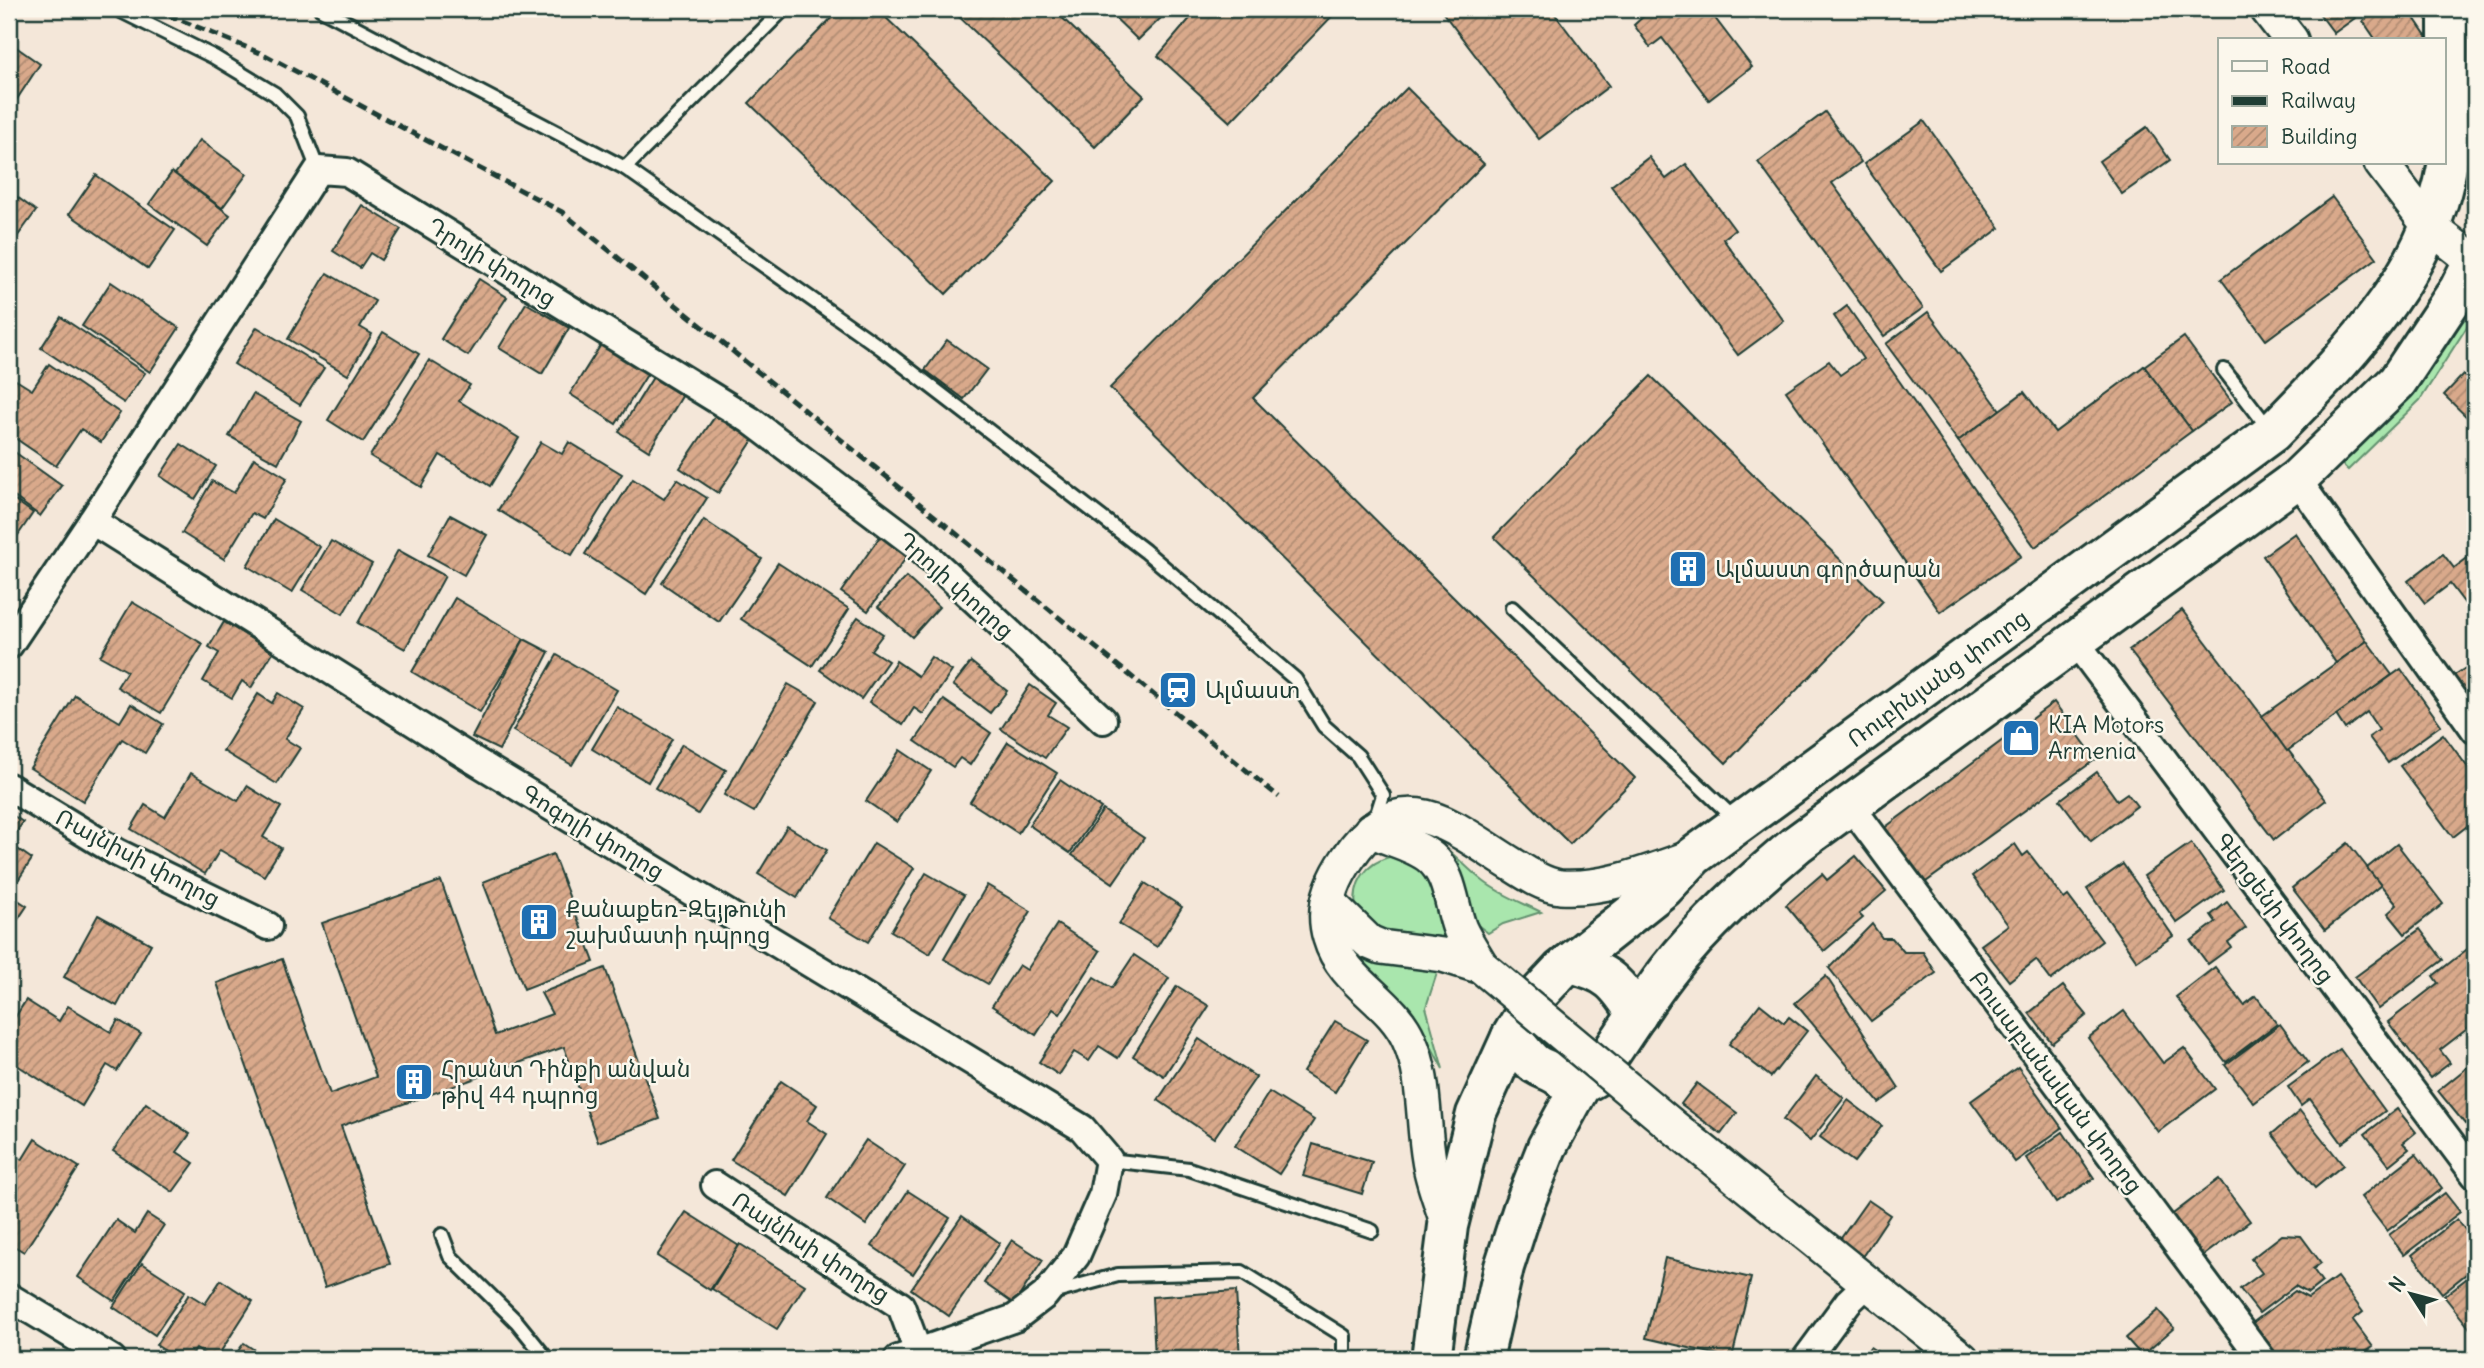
<svg xmlns="http://www.w3.org/2000/svg" width="2484" height="1368" font-family="Delius,'Noto Sans Armenian',sans-serif">
<style>
.grass{fill:#a9e6ad;stroke:#649270;stroke-width:2}
.building{fill:url(#building-hatch);stroke:#1f3d34;stroke-width:2}
.lines{fill:none;stroke-linecap:round;stroke-linejoin:round}
.service-casing{stroke:#1f3d34;stroke-width:18}
.minor-casing{stroke:#1f3d34;stroke-width:32}
.tertiary-casing{stroke:#1f3d34;stroke-width:38}
.primary-casing{stroke:#1f3d34;stroke-width:44}
.service{stroke:#fbf7ec;stroke-width:12}
.minor{stroke:#fbf7ec;stroke-width:26}
.tertiary{stroke:#fbf7ec;stroke-width:33}
.primary{stroke:#fbf7ec;stroke-width:38}
.rail{stroke:#1f3d34;stroke-width:5;stroke-dasharray:10 5;stroke-linecap:butt}
.tertiary-bridge-casing{stroke:#1f3d34;stroke-width:38;stroke-linecap:butt}
.tertiary-bridge{stroke:#fbf7ec;stroke-width:33}
.labels{text-anchor:middle;stroke-width:5;stroke-linejoin:round;paint-order:stroke}
.street-label{font-size:23px;fill:#1f3d34;stroke:#fbf7ec}
.poi-label{font-size:23px;fill:#1f3d34;stroke:#fbf7ec;text-anchor:start}
</style>
<defs>
<pattern id="building-hatch" width="6" height="6" patternUnits="userSpaceOnUse" patternTransform="scale(1.75)"><rect width="6" height="6" fill="#d9a98b"/><path d="M-1 1l2-2M0 6l6-6M5 7l2-2" fill="none" stroke="#af8b72"/></pattern>
</defs>
<rect width="100%" height="100%" fill="#f4e7d9"/>
<filter id="ink" filterUnits="userSpaceOnUse"><feTurbulence type="fractalNoise" baseFrequency=".0143" numOctaves="2"/><feDisplacementMap in="SourceGraphic" scale="14" xChannelSelector="R" yChannelSelector="G"/><feConvolveMatrix kernelMatrix="1 2 1 2 8 2 1 2 1" color-interpolation-filters="sRGB"/></filter>
<g filter="url(#ink)">
<!-- grass -->
<g class="grass">
<path d="M2454,312L2470,322L2420,400L2348,470L2335,458Z"/>
<path d="M1427,837C1450,847 1463,866 1483,881C1501,895 1521,902 1541,912L1503,924L1488,933L1479,926L1476,929Z"/>
<path d="M1392,856L1428,870L1452,943L1393,941L1356,910C1352,883 1365,863 1392,856Z"/>
<path d="M1353,942L1442,967L1437,973L1426,1007L1443,1069L1419,1023L1409,1011L1357,964Z"/>
</g>
<!-- building -->
<g class="building">
<path d="M840,9H877L1055,181L946,294L749,103Z"/>
<path d="M951,9H1053L1144,96L1095,147Z"/>
<path d="M1106,9H1156L1163,16L1138,40Z"/>
<path d="M1198,9H1339L1230,122L1158,56Z"/>
<path d="M1440,9H1551L1609,86L1539,139Z"/>
<path d="M1640,9H1708L1752,67L1709,100L1662,38L1650,47L1634,25L1645,15Z"/>
<path d="M2316,9H2348L2355,18L2334,33Z"/>
<path d="M2380,9H2408L2427,37L2422,40H2376L2363,21Z"/>
<path d="M9,42L40,64L17,99L9,93Z"/>
<path d="M1407,88L1484,164L1253,398L1635,778L1570,844L1110,388Z"/>
<path d="M1825,112L1861,162L1832,183L1923,308L1884,336L1758,162Z"/>
<path d="M1924,121L2000,228L1941,271L1864,164Z"/>
<path d="M2147,127L2170,160L2122,194L2099,161Z"/>
<path d="M200,140L247,174L222,208L175,174Z"/>
<path d="M1649,157L1666,179L1686,164L1735,230L1723,239L1784,321L1738,355L1611,186Z"/>
<path d="M172,172L230,215L207,246L149,204Z"/>
<path d="M96,175L175,230L148,269L69,214Z"/>
<path d="M9,191L36,211L9,248Z"/>
<path d="M2332,197L2377,258L2266,340L2221,279Z"/>
<path d="M362,205L401,229L381,260L370,253L360,268L333,251Z"/>
<path d="M327,273L375,301L360,327L372,334L348,375L288,339Z"/>
<path d="M479,279L507,297L468,356L441,339Z"/>
<path d="M111,282L179,328L150,372L82,326Z"/>
<path d="M526,303L569,328L542,374L499,348Z"/>
<path d="M1847,306L2021,556L1940,612L1786,391L1829,361L1840,375L1863,359L1834,316Z"/>
<path d="M1928,312L2000,410L1958,441L1886,344Z"/>
<path d="M61,317L145,373L124,403L41,348Z"/>
<path d="M257,327L324,368L300,405L234,364Z"/>
<path d="M383,332L419,354L363,442L328,420Z"/>
<path d="M2184,337L2232,402L2192,431L2144,366Z"/>
<path d="M947,340L987,369L964,399L925,370Z"/>
<path d="M602,343L648,373L616,424L570,394Z"/>
<path d="M429,360L470,385L459,401L519,438L490,486L440,455L421,487L370,456Z"/>
<path d="M49,364L120,413L101,442L81,429L56,466L9,434V390L16,380L32,390Z"/>
<path d="M2144,366L2192,431L2035,547L1958,441L2024,392L2055,432Z"/>
<path d="M655,374L684,393L649,451L619,432Z"/>
<path d="M2463,375L2475,387V425L2444,395Z"/>
<path d="M1651,376L1883,601L1726,763L1494,537Z"/>
<path d="M253,394L301,421L278,463L229,436Z"/>
<path d="M716,415L753,440L718,493L680,468Z"/>
<path d="M541,442L562,454L569,442L622,474L572,555L498,510Z"/>
<path d="M181,444L216,466L195,499L160,476Z"/>
<path d="M9,448L62,486L40,516L9,493Z"/>
<path d="M254,458L287,478L263,519L252,513L224,559L182,533L212,481L234,493Z"/>
<path d="M633,479L664,499L677,479L707,498L646,594L585,554Z"/>
<path d="M9,496L33,513L14,541L9,538Z"/>
<path d="M450,515L487,535L464,575L428,555Z"/>
<path d="M274,519L320,547L292,593L247,566Z"/>
<path d="M704,520L762,559L719,622L662,583Z"/>
<path d="M2295,533L2367,641L2336,663L2263,556Z"/>
<path d="M881,535L908,555L868,611L841,592Z"/>
<path d="M331,541L372,564L343,614L302,590Z"/>
<path d="M398,550L445,576L405,649L358,623Z"/>
<path d="M2474,553L2475,617L2450,584L2425,603L2408,581L2443,554L2454,568Z"/>
<path d="M778,563L849,609L812,666L741,619Z"/>
<path d="M906,577L939,607L912,637L878,607Z"/>
<path d="M455,598L524,639L480,712L412,672Z"/>
<path d="M132,602L203,644L161,713L117,687L127,671L100,656Z"/>
<path d="M2182,610L2326,800L2274,840L2129,650Z"/>
<path d="M858,617L883,634L871,650L888,661L861,699L820,670Z"/>
<path d="M224,622L273,652L251,688L242,681L232,698L203,681L219,653L209,647Z"/>
<path d="M524,639L549,652L499,750L472,737Z"/>
<path d="M2367,641L2392,675L2287,751L2262,716Z"/>
<path d="M557,655L617,690L572,765L513,731Z"/>
<path d="M931,657L952,671L923,714L914,708L903,725L869,702L896,661L918,676Z"/>
<path d="M971,662L1007,691L990,713L953,685Z"/>
<path d="M2475,662V707L2453,676Z"/>
<path d="M2401,669L2441,725L2388,763L2369,737L2379,730L2367,712L2345,729L2336,715Z"/>
<path d="M788,684L818,701L754,812L724,795Z"/>
<path d="M1030,685L1056,703L1048,715L1067,727L1045,758L1001,729Z"/>
<path d="M278,693L304,709L285,739L300,748L277,784L223,751L258,694L272,703Z"/>
<path d="M75,695L120,722L131,704L163,724L145,753L122,739L83,801L30,768Z"/>
<path d="M944,700L991,733L970,765L960,758L953,767L915,741Z"/>
<path d="M2054,702L2096,759L1923,884L1883,829Z"/>
<path d="M617,707L672,739L648,782L592,749Z"/>
<path d="M2443,734L2475,777V820L2453,837L2400,766Z"/>
<path d="M1008,742L1057,773L1018,833L970,802Z"/>
<path d="M682,744L726,770L698,814L655,788Z"/>
<path d="M900,750L931,771L897,822L866,801Z"/>
<path d="M2097,772L2117,800L2127,793L2137,806L2091,841L2060,800Z"/>
<path d="M191,773L238,801L247,786L281,807L263,837L281,848L264,876L220,850L205,874L131,829L145,805L165,817Z"/>
<path d="M1060,780L1101,808L1070,853L1029,825Z"/>
<path d="M1103,810L1144,838L1113,883L1072,855Z"/>
<path d="M9,813L23,822L9,843L32,859L9,894L27,906L9,933Z"/>
<path d="M787,826L827,850L797,898L758,874Z"/>
<path d="M874,843L914,868L868,942L828,918Z"/>
<path d="M2191,843L2224,890L2177,923L2144,876Z"/>
<path d="M2348,843L2381,885L2325,930L2292,888Z"/>
<path d="M2015,844L2023,856L2028,852L2064,899L2068,896L2102,941L2051,980L2036,960L2009,981L1981,945L2008,925L1972,876Z"/>
<path d="M2397,844L2443,904L2405,934L2388,913L2397,905L2367,868Z"/>
<path d="M553,854L594,962L524,989L483,882Z"/>
<path d="M1856,856L1886,891L1859,914L1863,918L1824,951L1786,905L1822,874L1827,880Z"/>
<path d="M2123,864L2173,936L2137,961L2087,889Z"/>
<path d="M926,873L964,895L930,954L891,931Z"/>
<path d="M441,881L495,1035L552,1014L541,993L605,968L660,1119L598,1142L564,1047L341,1126L390,1264L325,1287L217,983L282,959L330,1094L376,1077L322,923Z"/>
<path d="M1145,883L1182,907L1157,947L1119,924Z"/>
<path d="M987,885L1031,911L988,984L944,959Z"/>
<path d="M2227,902L2246,928L2228,942L2231,947L2208,964L2191,941L2216,922L2211,915Z"/>
<path d="M98,915L151,944L117,1006L64,977Z"/>
<path d="M1057,924L1100,951L1060,1014L1053,1009L1036,1035L992,1006L1019,965L1027,970Z"/>
<path d="M1872,924L1882,938H1892L1904,952H1923L1936,973L1871,1021L1829,968Z"/>
<path d="M2420,929L2443,960L2378,1009L2355,977Z"/>
<path d="M2475,943V982L2468,988L2475,997V1023L2440,1050L2450,1063L2430,1078L2388,1022L2438,983L2433,976Z"/>
<path d="M1134,955L1169,978L1118,1058L1099,1046L1089,1061L1074,1052L1059,1075L1039,1062L1094,977L1112,988Z"/>
<path d="M2215,967L2244,1005L2256,996L2277,1024L2226,1062L2176,997Z"/>
<path d="M1826,976L1899,1088L1879,1103L1795,1003Z"/>
<path d="M1177,986L1209,1006L1164,1076L1133,1056Z"/>
<path d="M2063,986L2087,1015L2052,1043L2029,1013Z"/>
<path d="M26,1000L59,1021L68,1006L111,1032L118,1020L141,1034L117,1071L107,1065L82,1106L9,1060V1027Z"/>
<path d="M1760,1004L1784,1023L1789,1017L1807,1031L1771,1077L1729,1044Z"/>
<path d="M2124,1011L2163,1063L2184,1048L2215,1089L2158,1132L2088,1038Z"/>
<path d="M1335,1021L1367,1040L1335,1092L1303,1072Z"/>
<path d="M2280,1024L2308,1062L2254,1103L2225,1065Z"/>
<path d="M1199,1039L1256,1077L1214,1138L1158,1100Z"/>
<path d="M2340,1049L2385,1111L2342,1143L2310,1099L2301,1106L2288,1087Z"/>
<path d="M2475,1061V1116L2465,1124L2438,1091Z"/>
<path d="M2018,1067L2062,1128L2015,1162L1971,1101Z"/>
<path d="M1816,1076L1844,1098L1810,1141L1783,1120Z"/>
<path d="M781,1081L817,1105L807,1121L827,1134L788,1196L731,1160Z"/>
<path d="M1697,1083L1737,1113L1721,1134L1681,1104Z"/>
<path d="M1269,1092L1314,1120L1279,1174L1235,1146Z"/>
<path d="M1848,1100L1882,1126L1854,1162L1820,1137Z"/>
<path d="M146,1103L190,1134L177,1152L194,1163L173,1192L113,1151Z"/>
<path d="M2397,1109L2416,1132L2403,1143L2409,1149L2389,1165L2365,1134Z"/>
<path d="M2300,1111L2343,1165L2315,1188L2272,1134Z"/>
<path d="M2063,1132L2094,1178L2056,1203L2026,1158Z"/>
<path d="M35,1139L79,1167L24,1252L9,1243V1151L22,1160Z"/>
<path d="M866,1140L905,1166L866,1225L827,1198Z"/>
<path d="M1313,1144L1372,1162L1362,1194L1303,1176Z"/>
<path d="M2416,1154L2442,1188L2387,1231L2361,1197Z"/>
<path d="M2219,1179L2250,1221L2200,1258L2169,1217Z"/>
<path d="M908,1191L950,1218L913,1274L872,1246Z"/>
<path d="M2445,1193L2460,1212L2404,1255L2389,1235Z"/>
<path d="M1868,1200L1890,1215L1862,1257L1839,1241Z"/>
<path d="M686,1212L739,1246L710,1290L657,1256Z"/>
<path d="M147,1214L164,1225L114,1301L78,1277L116,1220L135,1233Z"/>
<path d="M962,1216L1000,1243L949,1316L911,1289Z"/>
<path d="M2457,1219L2475,1243V1267L2442,1293L2412,1255Z"/>
<path d="M2282,1235L2301,1236L2321,1263L2313,1269L2322,1282L2308,1293L2295,1286L2259,1313L2240,1289L2262,1273L2251,1259Z"/>
<path d="M1012,1240L1043,1260L1014,1304L984,1283Z"/>
<path d="M740,1244L805,1285L777,1329L712,1289Z"/>
<path d="M1665,1258L1751,1278L1732,1358L1646,1338Z"/>
<path d="M142,1263L185,1291L155,1335L113,1307Z"/>
<path d="M2475,1272V1335L2444,1296Z"/>
<path d="M2337,1277L2363,1312L2353,1320L2373,1347L2356,1359H2277L2272,1352L2243,1330L2295,1291L2308,1298Z"/>
<path d="M221,1280L253,1301L216,1359H212L196,1349L189,1359H178L156,1345L189,1294L205,1304Z"/>
<path d="M1236,1291L1240,1359H1155L1152,1297Z"/>
<path d="M2158,1310L2174,1328L2142,1356L2126,1338Z"/>
<path d="M244,1343L268,1359H232Z"/>
<path d="M1870,1347L1889,1359H1862Z"/>
</g>
<g class="lines">
<!-- service casing -->
<g class="service-casing">
<g id="service">
<path d="M117,9L214,57L275,94L297,116L318,170"/>
<path d="M321,9L625,168L881,348L1145,551L1295,679L1324,726L1358,756L1383,795L1375,820"/>
<path d="M625,168L784,9"/>
<path d="M2224,370L2270,430"/>
<path d="M1512,608L1737,821"/>
<path d="M1109,1160L1189,1169L1372,1231"/>
<path d="M442,1235L450,1256L517,1322L547,1359"/>
<path d="M1052,1293L1118,1275L1242,1272L1344,1336V1359"/>
</g>
</g>
<!-- minor casing -->
<g class="minor-casing">
<g id="minor">
<path d="M2297,479L2475,730"/>
<path d="M92,521L472,759L1082,1128L1109,1160L1103,1194L1076,1256L1045,1295L1015,1318L898,1359"/>
<path d="M2075,641L2475,1175"/>
<path d="M9,645L92,521L318,170L347,172L750,420L917,546L1103,720"/>
<path d="M9,787L118,853L268,926"/>
<path d="M1850,805L2262,1359"/>
<path d="M715,1185L901,1306L918,1352"/>
<path d="M9,1297L112,1359"/>
<path d="M1806,1359L1848,1302L1869,1282"/>
</g>
</g>
<!-- tertiary casing -->
<g class="tertiary-casing">
<g id="tertiary">
<path d="M2267,9L2291,40"/>
<path d="M2381,163L2429,226L2474,261"/>
<path d="M1371,830C1390,840 1415,844 1431,858C1451,875 1451,906 1460,929C1466,942 1475,955 1482,967"/>
<path d="M1328,902L1369,942L1381,947L1443,955L1482,967"/>
<path d="M1670,1124L1962,1359"/>
<path d="M1448,1226C1442,1204 1432,1182 1429,1160C1422,1120 1426,1078 1409,1040C1391,999 1343,983 1330,938C1321,909 1332,881 1348,858C1401,778 1453,828 1513,865C1527,874 1544,885 1560,887C1606,890 1652,871 1694,856"/>
</g>
</g>
<!-- primary casing -->
<g class="primary-casing">
<g id="primary">
<path d="M1570,963C1608,972 1617,983 1637,1015"/>
<path d="M1511,1037C1519,1046 1526,1057 1535,1064C1547,1072 1555,1070 1565,1082L1579,1077L1581,1085"/>
<path d="M1431,1359L1448,1226L1476,1114L1511,1037L1532,1001L1561,970L1664,888L1694,856L2272,433C2349,354 2435,270 2449,153C2450,138 2449,121 2449,105C2448,73 2448,41 2448,9"/>
<path d="M1483,1359L1504,1267L1523,1208L1547,1147L1581,1085L1595,1077C1619,1042 1642,1005 1668,971C1705,923 1751,883 1797,844L2297,479L2397,382L2459,289L2475,257"/>
</g>
</g>
<!-- service -->
<use href="#service" class="service"/>
<!-- minor -->
<use href="#minor" class="minor"/>
<!-- tertiary -->
<use href="#tertiary" class="tertiary"/>
<!-- primary -->
<use href="#primary" class="primary"/>
<!-- rail -->
<path class="rail" d="M154,9L265,55L562,212L1279,797"/>
<!-- tertiary-bridge casing -->
<g class="tertiary-bridge-casing">
<path id="tertiary-bridge" d="M1482,967L1670,1124"/>
</g>
<!-- tertiary-bridge -->
<use href="#tertiary-bridge" class="tertiary-bridge"/>
</g>
</g>
<!-- icons -->
<defs>
<g id="building-square" transform="scale(2.0125)"><rect x="-9" y="-9" width="18" height="18" rx="4" fill="#1f6fb2" stroke="#fbf7ec"/><path d="M-4-6H4V6H1V3H-1V6H-4ZM-2.5-4.3h1.7v1.8h-1.7ZM.8-4.3h1.7v1.8H.8ZM-2.5-1h1.7V.8h-1.7ZM.8-1h1.7V.8H.8Z" fill="#fff"/></g>
<g id="station-square" transform="scale(2.0125)"><rect x="-9" y="-9" width="18" height="18" rx="4" fill="#1f6fb2" stroke="#fbf7ec"/><path d="M-3-6H3Q5-6 5-4V2Q5 4 3 4L4.5 6H3L1.5 4h-3L-3 6H-4.5L-3 4Q-5 4-5 2V-4Q-5-6-3-6ZM-3.5-4v3h7v-3ZM-3.5 1v1.5H-2V1ZM2 1v1.5H3.5V1Z" fill="#fff"/></g>
<g id="shop-square" transform="scale(2.0125)"><rect x="-9" y="-9" width="18" height="18" rx="4" fill="#1f6fb2" stroke="#fbf7ec"/><path d="M-5-2.5h2.3a2.7 3.5 0 0 1 5.4 0H5L5.5 6h-11ZM-1.5-2.5h3a1.5 2.3 0 0 0-3 0Z" fill="#fff"/></g>
</defs>
<g fill-rule="evenodd">
<use href="#building-square" x="1688" y="569"/>
<use href="#station-square" x="1178" y="690"/>
<use href="#shop-square" x="2021" y="738"/>
<use href="#building-square" x="539" y="922"/>
<use href="#building-square" x="414" y="1082"/>
</g>
<g class="labels">
<!-- street labels -->
<g class="street-label">
<text transform="translate(492 262) rotate(32)" y="8">Դրոյի փողոց</text>
<text transform="translate(956 585) rotate(42)" y="8">Դրոյի փողոց</text>
<text transform="translate(1938 678) rotate(-36)" y="8">Ռուբինյանց փողոց</text>
<text transform="translate(593 832) rotate(31)" y="8">Գոգոլի փողոց</text>
<text transform="translate(138 858) rotate(28)" y="8">Ռայնիսի փողոց</text>
<text transform="translate(2275 908) rotate(53)" y="8">Գերցենի փողոց</text>
<text transform="translate(2056 1082) rotate(53)" y="8">Բուսաբանական փողոց</text>
<text transform="translate(811 1247) rotate(33)" y="8">Ռայնիսի փողոց</text>
</g>
<!-- poi labels -->
<g class="poi-label">
<text x="1715" y="577">Ալմաստ գործարան</text>
<text x="1205" y="698">Ալմաստ</text>
<text x="2048" y="733">KIA Motors<tspan x="2048" dy="26">Armenia</tspan></text>
<text x="566" y="917">Քանաքեռ-Զեյթունի<tspan x="566" dy="26">շախմատի դպրոց</tspan></text>
<text x="441" y="1077">Հրանտ Դինքի անվան<tspan x="441" dy="26">թիվ 44 դպրոց</tspan></text>
</g>
</g>
<!-- margin -->
<rect width="2484" height="1368" fill="none" stroke="#fbf7ec" stroke-width="35"/>
<rect x="18" y="18" width="2449" height="1333" fill="none" stroke="#1f3d34" stroke-width="2.5" filter="url(#ink)"/>
<!-- legend -->
<rect x="2218" y="38" width="228" height="126" fill="#fbf7ec" stroke="#a3ada2" stroke-width="2"/>
<rect x="2232" y="61" width="35" height="10" fill="#fbf7ec" stroke="#a3ada2" stroke-width="2"/>
<text x="2281" y="74" font-size="21" fill="#1f3d34">Road</text>
<rect x="2232" y="96" width="35" height="10" fill="#1f3d34" stroke="#a3ada2" stroke-width="2"/>
<text x="2281" y="108" font-size="21" fill="#1f3d34">Railway</text>
<rect x="2232" y="126" width="35" height="21" fill="url(#building-hatch)" stroke="#a3ada2" stroke-width="2"/>
<text x="2281" y="144" font-size="21" fill="#1f3d34">Building</text>
<!-- north arrow -->
<g transform="translate(2411 1294) rotate(306)" stroke="#fbf7ec" stroke-width="5" paint-order="stroke">
<path d="M0-5L12 26L0 18L-12 26Z" fill="#1f3d34"/>
<text y="-10" font-size="19" font-weight="bold" text-anchor="middle" fill="#1f3d34">N</text>
</g>
</svg>
